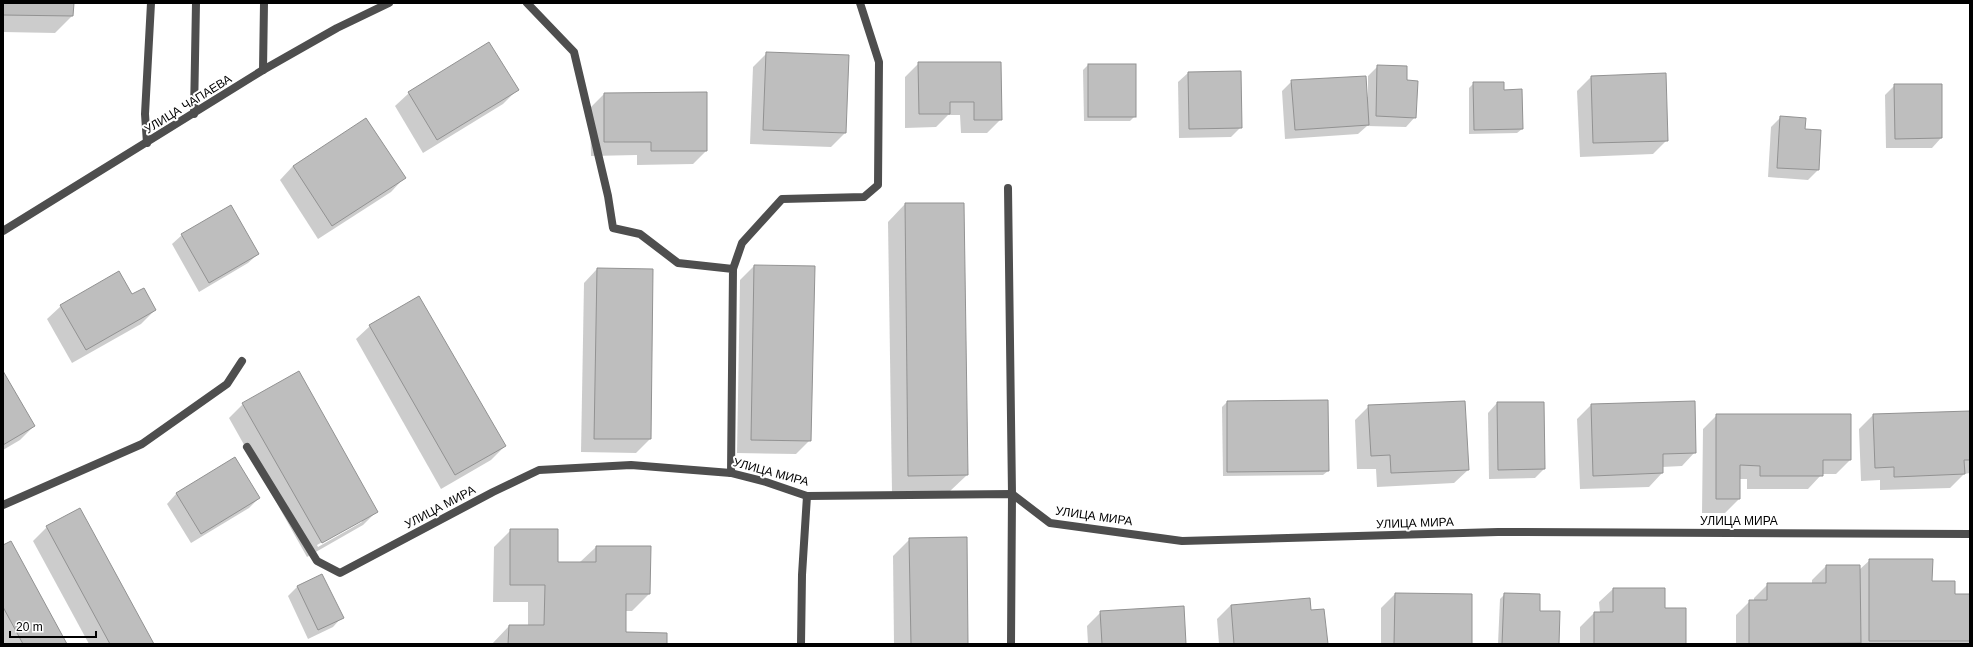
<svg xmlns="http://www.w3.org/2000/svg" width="1973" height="647" font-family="Helvetica,sans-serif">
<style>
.shadow{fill:#0003;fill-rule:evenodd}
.building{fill:#bebebe;stroke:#929292}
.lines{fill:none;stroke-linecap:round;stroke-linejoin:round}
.service{stroke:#4e4e4e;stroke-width:8}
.minor{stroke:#4e4e4e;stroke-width:8}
.labels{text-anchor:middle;stroke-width:4;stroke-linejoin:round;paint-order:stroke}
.street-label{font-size:12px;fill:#000;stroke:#fff}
</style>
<rect width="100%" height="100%" fill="#fff"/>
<!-- shadow -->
<g class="shadow">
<path d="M3,3H73L72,16L55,33L3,32Z"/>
<path d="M767,53L845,133L831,147L750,144L753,67Z"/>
<path d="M919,63L1001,119L987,133H961L960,115H948L936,127L905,128V77Z"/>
<path d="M1088,65L1135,116L1130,121H1084L1083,70Z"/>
<path d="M1378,66L1406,81L1415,117L1406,127L1367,126L1358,134L1285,139L1282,91L1292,81L1368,97V76Z"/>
<path d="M1188,73L1241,127L1231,137L1179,138L1178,82Z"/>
<path d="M1591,77L1667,140L1653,154L1580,157L1577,91Z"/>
<path d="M1474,83L1503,91L1522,129L1517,133L1469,134V88Z"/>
<path d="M1895,85H1941V138L1932,148H1886L1885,95Z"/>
<path d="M517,90L503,104L423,153L395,106L409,93Z"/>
<path d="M604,94L706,151L693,164L637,165V155L591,156L590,108Z"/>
<path d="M1781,117L1818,170L1808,180L1768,177L1771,127Z"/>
<path d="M293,166L404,178L391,192L318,239L280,180Z"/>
<path d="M905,204L967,475L949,492H892L888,222Z"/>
<path d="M182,235L258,254L248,263L199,292L172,244Z"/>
<path d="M754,266L810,440L796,454L737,453L740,280Z"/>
<path d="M597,269L650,439L636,453L581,452L584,283Z"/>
<path d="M61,306L155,310L141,324L72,363L47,319Z"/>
<path d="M370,326L505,446L491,460L441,489L356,339Z"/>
<path d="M3,373L34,426L20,440L3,450Z"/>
<path d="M1227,402L1328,471L1323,475L1223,476L1222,407Z"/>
<path d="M1497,403L1544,469L1535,478L1489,479L1488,413Z"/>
<path d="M243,404L377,511L363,525L307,557L229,418ZM362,520V522L318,547L317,545Z"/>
<path d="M1591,405L1695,452L1682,466L1662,467V473L1649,487L1580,489L1577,419Z"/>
<path d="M1369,406L1468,470L1454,483L1377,487L1376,469H1357L1355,420Z"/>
<path d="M1970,412V473L1964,474L1950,488L1880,490V480L1861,481L1859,429L1873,415Z"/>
<path d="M1717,415H1850V460L1836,474H1822L1808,489H1747V479H1739V499L1725,513H1702L1703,429Z"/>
<path d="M235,458L259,498L249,508L191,543L167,504L176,494Z"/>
<path d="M47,527L153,644H89L33,541Z"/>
<path d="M511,530L557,563H579L596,547H650L649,594L632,611H625V633L666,644H492L509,626H528V602H493L494,547Z"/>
<path d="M910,539L967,644H894L893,556Z"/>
<path d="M3,546L66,644H3Z"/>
<path d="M1870,560L1931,582L1954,595H1970V644H1736V615L1750,601H1754V598L1768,584H1812V580L1826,566L1859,570Z"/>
<path d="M322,575L342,617L333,627L308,639L288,596L297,587Z"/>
<path d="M1613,589L1664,609L1685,644H1580V627L1594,613H1600L1599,602Z"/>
<path d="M1395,594L1471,644H1381V608Z"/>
<path d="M1505,594L1539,612L1558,644H1498L1500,599Z"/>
<path d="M1231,605L1310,611L1327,644H1219L1217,619Z"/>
<path d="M1101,612L1185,644H1088L1087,626Z"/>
</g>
<!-- building -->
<g class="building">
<path d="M3,3H74L73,16L3,15Z"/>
<path d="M489,42L519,90L437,140L408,92Z"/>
<path d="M766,52L849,55L846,133L763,130Z"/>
<path d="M918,62H1001L1002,120H974V102H950V114H919Z"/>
<rect x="1088" y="64" width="48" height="53"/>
<path d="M1377,65L1407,66V80L1418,81L1416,118L1376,116Z"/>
<path d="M1241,71L1242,128L1189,129L1188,72Z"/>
<path d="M1666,73L1668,141L1593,143L1591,76Z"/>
<path d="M1366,76L1369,125L1295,130L1291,80Z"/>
<path d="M1473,82H1504V90L1522,89L1523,129L1474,130Z"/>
<path d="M1894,84H1942V138L1895,139Z"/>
<path d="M707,92V151H651V142H604V93Z"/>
<path d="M1780,116L1806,118L1805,129L1821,130L1819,170L1777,168Z"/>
<path d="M366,118L406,178L332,226L293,166Z"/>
<path d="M905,203H964L968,475L908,476Z"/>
<path d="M231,205L259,254L209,283L181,234Z"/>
<path d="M754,265L815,266L811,441L751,440Z"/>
<path d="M597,268L653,269L651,439H594Z"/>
<path d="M119,271L132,294L144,288L156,310L86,350L60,305Z"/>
<path d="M419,296L506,446L455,475L369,325Z"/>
<path d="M3,371L35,426L3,445Z"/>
<path d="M299,371L378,512L322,543L242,403Z"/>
<path d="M1328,400L1329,471L1227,472V401Z"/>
<path d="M1465,401L1469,470L1391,473L1390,455L1371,456L1368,405Z"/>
<path d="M1695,401L1696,453L1663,454V473L1593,476L1591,404Z"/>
<path d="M1497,402H1544L1545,469L1498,470Z"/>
<path d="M1970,411V460H1964L1965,474L1894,477V467L1875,468L1873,414Z"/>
<path d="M1716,414H1851V460H1823V476H1760V466L1740,465V499H1716Z"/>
<path d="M235,457L260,498L201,534L176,493Z"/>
<path d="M80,508L154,644H110L46,526Z"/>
<path d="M510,529H558V562H596V546H651L650,594H626V632L667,633V644H508L509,625H544L545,585H510Z"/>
<path d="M967,537L968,644H911L909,538Z"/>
<path d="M11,541L67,644H23L3,607V545Z"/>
<path d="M1869,559H1933L1932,581H1955V594H1970V641H1869Z"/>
<path d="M1826,565H1860L1861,643L1749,644V600H1767V583H1826Z"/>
<path d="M322,574L344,618L318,630L297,586Z"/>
<path d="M1613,588H1665V608H1686V644H1594V612H1613Z"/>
<path d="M1395,593L1472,594V644H1394Z"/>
<path d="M1504,593L1540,594V611H1560L1559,644H1502Z"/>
<path d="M1310,598L1311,610L1324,609L1328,644H1234L1231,605Z"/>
<path d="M1184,606L1186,644H1102L1100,611Z"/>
</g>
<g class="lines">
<!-- service -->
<path class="service" d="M147,143L145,114L151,3"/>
<!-- minor -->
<g class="minor">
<path d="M527,3L574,52L608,196L613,228L640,234L678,263L733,269L731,473"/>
<path d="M263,70L264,3"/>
<path d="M194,114L196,3"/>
<path d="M1008,188L1012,494L1011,644"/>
<path d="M3,231L263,70L337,28L389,3"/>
<path d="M733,269L742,243L782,199L864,197L878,185L879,62L860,3"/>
<path d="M247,447L317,561L340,573L493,492L539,470L631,465L731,473L766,482L807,496L1012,494L1050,523L1182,541L1498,532L1970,534"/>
<path d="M3,505L142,444L227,384L242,361"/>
<path d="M801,644L802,575L807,496"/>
</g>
</g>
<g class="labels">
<!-- street labels -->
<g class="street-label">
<text transform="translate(188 104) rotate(-32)" y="4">УЛИЦА ЧАПАЕВА</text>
<text transform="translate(771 472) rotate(15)" y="4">УЛИЦА МИРА</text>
<text transform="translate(440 507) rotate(-28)" y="4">УЛИЦА МИРА</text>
<text transform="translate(1094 516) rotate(8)" y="4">УЛИЦА МИРА</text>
<text x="1739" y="525">УЛИЦА МИРА</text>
<text transform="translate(1415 523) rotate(-2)" y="4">УЛИЦА МИРА</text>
</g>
</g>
<!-- border -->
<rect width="1973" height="647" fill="none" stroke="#000000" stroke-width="8"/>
<!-- scale -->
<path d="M10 631v6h86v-6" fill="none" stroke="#000000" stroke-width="2"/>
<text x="16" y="631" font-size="12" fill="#000000" stroke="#ffffff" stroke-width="3" paint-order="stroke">20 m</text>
</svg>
